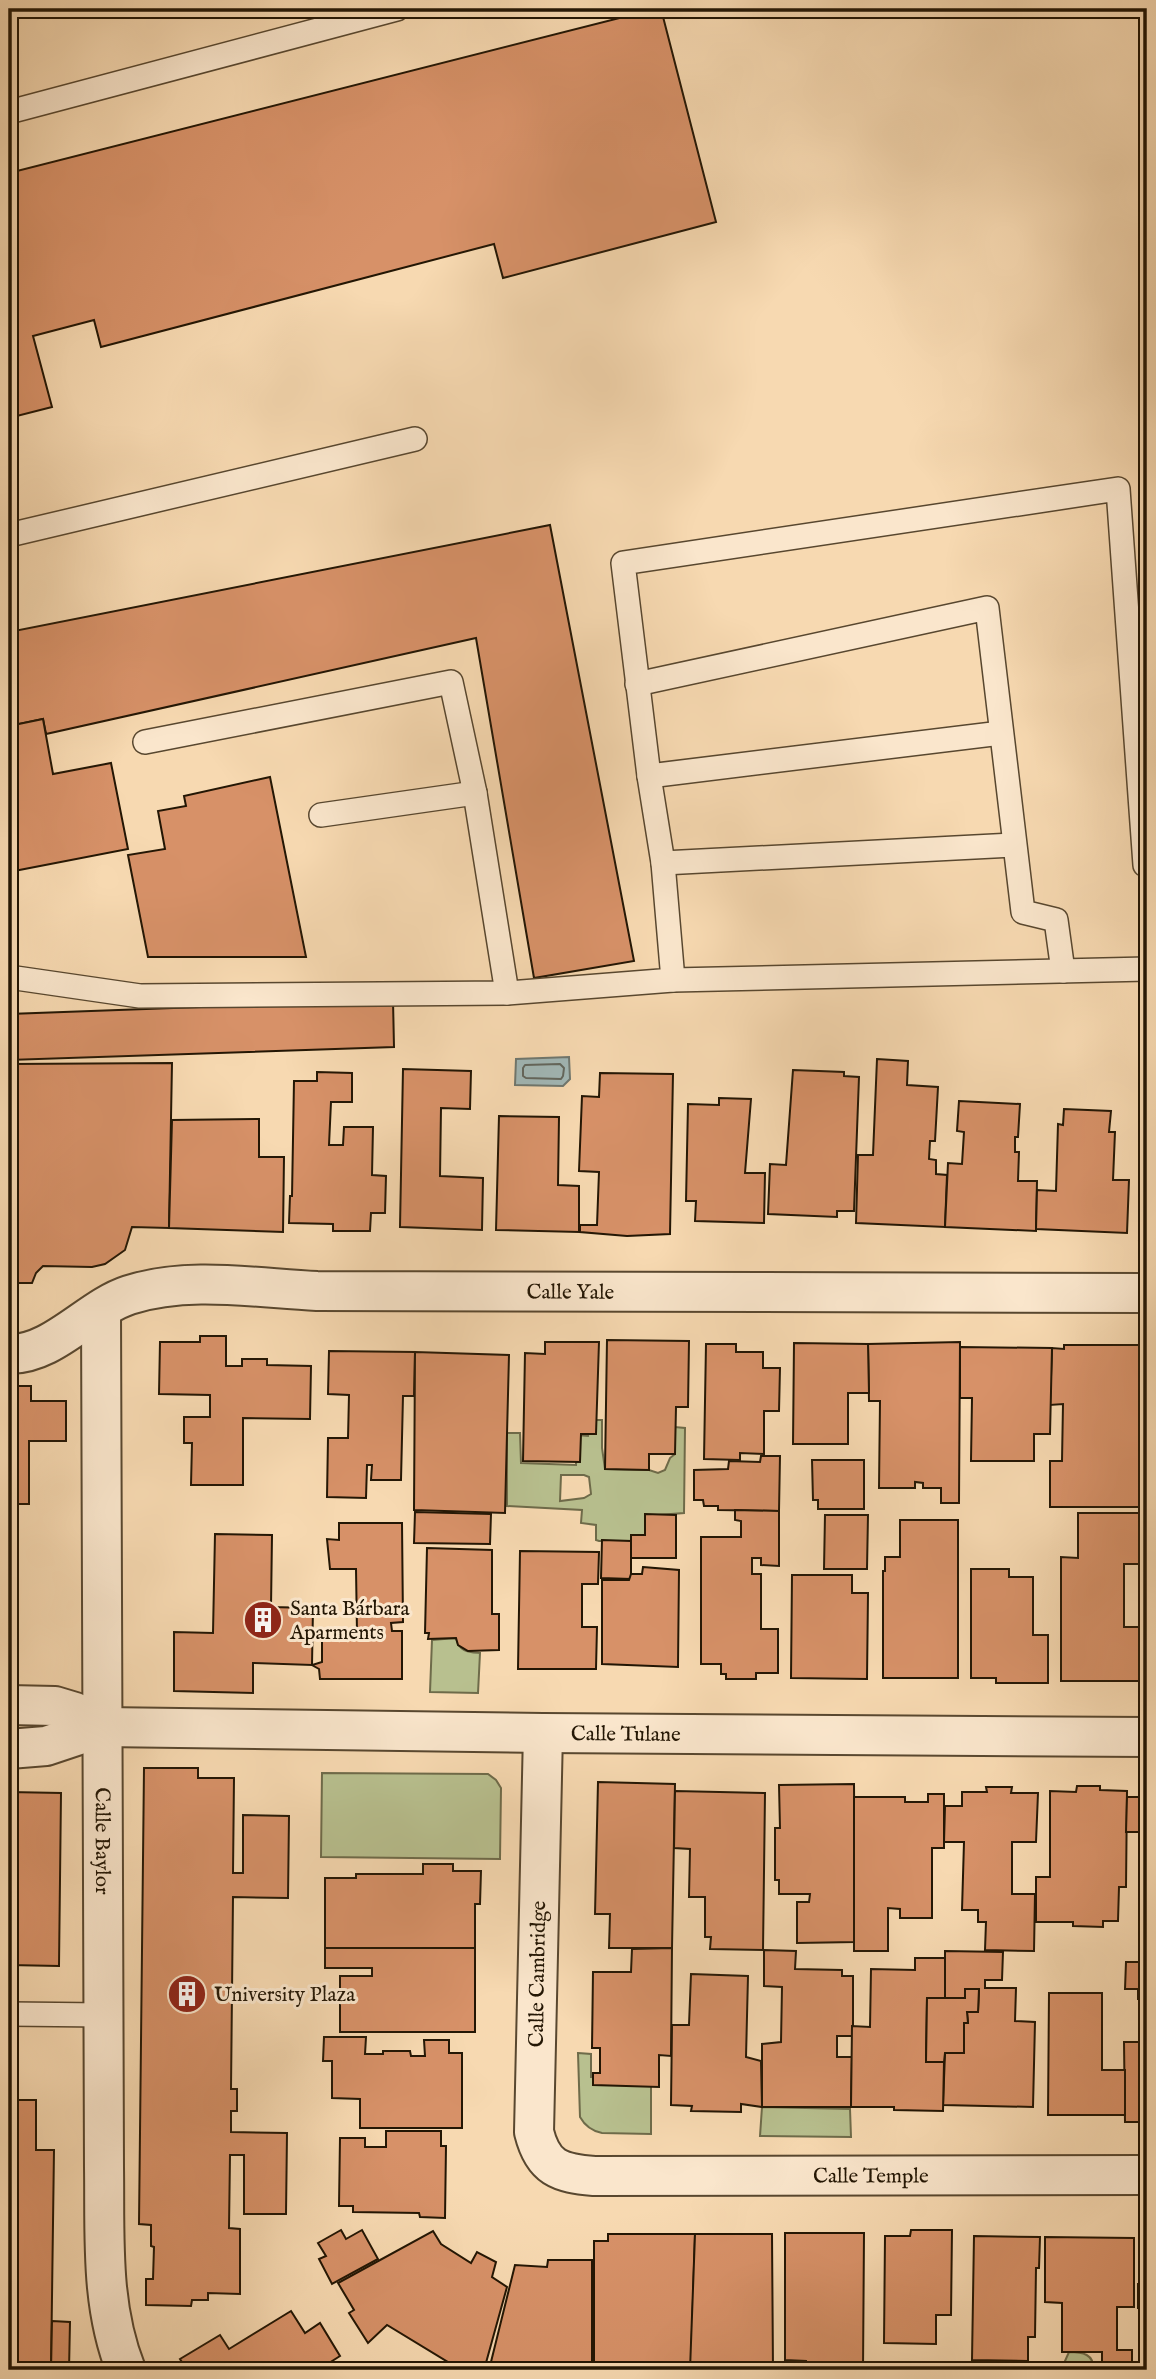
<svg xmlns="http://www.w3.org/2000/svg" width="1156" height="2379" font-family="'IM FELL English',serif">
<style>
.green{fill:#b8c08f;stroke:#6e6b4a;stroke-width:2;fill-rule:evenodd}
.water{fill:#a1b7b6;stroke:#6f776f;stroke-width:2}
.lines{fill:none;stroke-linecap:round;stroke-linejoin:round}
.shore{stroke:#62665d;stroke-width:2}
.building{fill:#d79168;stroke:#231604;stroke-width:2}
.lane-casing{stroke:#58472f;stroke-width:26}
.street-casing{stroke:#58472f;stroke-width:42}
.lane{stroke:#fae6cc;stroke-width:23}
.street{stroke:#fae6cc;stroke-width:38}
.labels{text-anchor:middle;stroke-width:6;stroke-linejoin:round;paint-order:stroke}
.street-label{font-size:21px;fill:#231604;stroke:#fae6cc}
.poi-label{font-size:21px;fill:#231604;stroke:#fae6cc;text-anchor:start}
</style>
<rect width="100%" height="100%" fill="#f7d9b1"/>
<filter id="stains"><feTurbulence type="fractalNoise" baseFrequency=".00286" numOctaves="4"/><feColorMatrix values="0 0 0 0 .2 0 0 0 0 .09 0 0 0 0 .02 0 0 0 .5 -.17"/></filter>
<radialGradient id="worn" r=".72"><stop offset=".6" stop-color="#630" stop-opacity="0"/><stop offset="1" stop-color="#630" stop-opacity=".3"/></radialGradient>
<!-- green -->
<g class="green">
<path d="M590,1420H602V1448L605,1469L649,1470L658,1473L665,1470L670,1458L675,1454V1427L685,1428L684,1513L646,1516L645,1535H632L631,1541H599L596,1540V1525L581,1523L582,1510L507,1506V1433H520L521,1463L576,1465L577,1435L588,1436ZM561,1475H584L589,1477L591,1494L584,1498L560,1501Z"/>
<path d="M456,1638C459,1652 469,1652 480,1653L478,1693L430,1692L432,1640Z"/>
<path d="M322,1773L488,1774L496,1780L501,1788L500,1859L321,1857Z"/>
<path d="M578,2053L591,2054V2077L651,2079V2134L602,2133C592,2131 585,2126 580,2117Z"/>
<path d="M762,2107L850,2109L851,2137L760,2136Z"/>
<path d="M1069,2352C1082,2352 1095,2354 1093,2370H1066L1065,2361Z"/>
</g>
<!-- water -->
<path class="water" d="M569,1057L570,1079L563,1086L515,1085L516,1059Z"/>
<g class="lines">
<!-- shore -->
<path class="shore" d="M560,1064L564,1068L563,1076L561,1079L526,1078L523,1076V1068L525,1065Z"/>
</g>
<!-- building -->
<g class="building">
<path d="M655,9H661L716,222L503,278L494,244L101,347L94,320L33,336L52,407L9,418V173Z"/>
<path d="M550,525L634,961L534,978L476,638L46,734L43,719L9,726V632Z"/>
<path d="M9,594L15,622L9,624Z"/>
<path d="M43,719L53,774L111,763L128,849L9,872V726Z"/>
<path d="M270,777L306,957H148L128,855L165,849L158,811L186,806L184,796Z"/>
<path d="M393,1000L394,1047L9,1060V1014Z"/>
<path d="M1145,1047H1147V1240H1139Z"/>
<path d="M877,1059L908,1061L907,1085L938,1087L935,1141H930L929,1159L936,1160V1174L947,1175L945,1227L856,1223L858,1155H873Z"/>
<path d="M172,1063L169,1228L132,1227L125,1250L105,1264L92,1267L43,1266L36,1273L32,1283H9V1064Z"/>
<path d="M403,1069L471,1071L470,1109L441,1108L440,1176L483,1178L482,1230L400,1227Z"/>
<path d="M793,1070L844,1072V1076L859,1077L854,1211H837V1217L768,1214L770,1164L786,1165Z"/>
<path d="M317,1072L352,1073V1102H331L329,1145H343L344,1127H373L372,1175L386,1176L385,1213H371L370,1231H333V1224L289,1223L290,1196H292L294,1081H317Z"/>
<path d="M600,1073L673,1074L670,1234L627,1236L580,1232V1225H597L599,1172L579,1171L582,1096L599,1097Z"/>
<path d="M719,1098L751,1099L745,1173H765L764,1223L695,1221L696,1201H686L688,1104L719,1105Z"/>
<path d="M959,1101L1020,1104L1018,1137H1015V1152H1019L1018,1181H1037L1036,1231L945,1227L948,1163L962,1164L964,1132L957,1131Z"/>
<path d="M1064,1109L1111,1111L1109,1132H1115L1113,1180H1129L1127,1233L1036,1229L1037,1190L1056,1191L1058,1124L1063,1125Z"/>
<path d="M499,1116L559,1117L558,1185L579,1186V1232L496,1230Z"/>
<path d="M259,1119V1157H284L283,1232L169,1228L172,1120Z"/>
<path d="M200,1336H226V1366H242V1359H267V1365L311,1366L310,1419L243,1418V1485H191L192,1443H184V1417H210V1395L159,1394L160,1342H200Z"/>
<path d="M607,1340L689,1341L688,1407H676L675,1454H649V1470L605,1469Z"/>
<path d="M545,1342H599L596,1434H581L580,1462L523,1461L525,1353L545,1354Z"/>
<path d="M960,1342L959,1503H941V1488H923V1483L915,1482V1488H879L880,1401H869L868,1344Z"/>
<path d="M794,1343L868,1344L869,1393H848V1444H793Z"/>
<path d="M706,1344H736V1352H763V1368H780L779,1411H764V1454L740,1453V1460L704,1459Z"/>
<path d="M1064,1345H1147V1507H1050V1461H1062L1063,1404L1050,1405L1052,1348L1064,1349Z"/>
<path d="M960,1347L1052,1348L1050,1434H1034V1461H971L972,1398H960Z"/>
<path d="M329,1351L415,1352L414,1396H403L401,1480H371L372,1465H367L366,1498L327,1497L328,1438H348L349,1395L328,1394Z"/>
<path d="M415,1352L509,1355L505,1513L414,1510Z"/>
<path d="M9,1386H31V1401H66V1441H29V1504H9Z"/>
<path d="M761,1456H780L779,1511L718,1510V1506H704L703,1500H694V1470L728,1469L729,1461L760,1462Z"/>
<path d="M812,1460H864V1509H818V1500H813Z"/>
<path d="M735,1510L779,1511V1566L761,1565V1558H752V1574H761V1629H778V1673H756V1679H726V1674H721V1664H701V1537H741V1521L735,1520Z"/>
<path d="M415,1512L491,1514L490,1544L414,1543Z"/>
<path d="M1078,1513H1140V1564H1124V1627H1139V1681H1061V1557L1078,1558Z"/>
<rect x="1140" y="1513" width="7" height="45"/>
<path d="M645,1514L676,1515V1558H631V1535H645Z"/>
<path d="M825,1515H868L867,1569H824Z"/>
<path d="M900,1520H958V1678H883V1571H885V1557H900Z"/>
<path d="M339,1523H402L403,1622L391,1623L392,1631H402V1679H320L319,1669L312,1665L322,1662V1633H357L356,1569H330L327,1539L339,1540Z"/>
<path d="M215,1534L272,1535L271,1607L313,1608L312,1665L253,1663V1693L174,1691V1632L213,1633Z"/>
<path d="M602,1540L631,1541V1579L601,1578Z"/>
<path d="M427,1548L492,1550V1614H499V1650L468,1651L458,1645L456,1638L428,1639L429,1633H425Z"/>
<path d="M520,1551L599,1552L598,1584H582V1627H597L596,1669H518Z"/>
<path d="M643,1567L679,1570L678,1667L602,1664V1580H629L631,1574H642Z"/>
<path d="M971,1569H1009V1577H1033V1635H1048V1683H996V1678H971Z"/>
<path d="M792,1575H852V1593H868L867,1679L791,1678Z"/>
<path d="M144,1768H198V1778H234L233,1873H243V1815L289,1816L288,1898L233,1897L231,2089H237V2111H231V2132L287,2133L286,2214H244V2155H230L229,2228L240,2229V2294L208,2293V2300H192L191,2306L146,2305V2279H153L154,2247L151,2246V2225L139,2224Z"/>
<path d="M598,1782L675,1784L672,1948H609L610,1914H595Z"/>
<path d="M854,1784L855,1942L797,1943V1902H809L810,1894H779V1880H775V1828H780L779,1785Z"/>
<path d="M1077,1786H1100V1790L1127,1791L1126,1887H1119L1118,1921H1103V1927L1073,1926V1922H1036V1877H1050V1791L1076,1792Z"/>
<path d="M986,1787H1012L1011,1793H1038L1036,1842H1012V1894H1035L1034,1951L985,1950L986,1922H978V1910H962L964,1842H944L945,1806H962V1792H987Z"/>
<path d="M675,1791L765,1793L763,1950L710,1949L711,1937H705V1897H689L690,1849L674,1848Z"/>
<path d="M9,1792L61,1793L59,1966L9,1965Z"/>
<path d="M928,1794H944V1848H932V1918H900V1909L888,1908V1951H854V1797H905V1802H928Z"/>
<path d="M1127,1797H1147V1932H1142V1832H1126Z"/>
<path d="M423,1864H453V1871H481L480,1904H475V1948H325V1878H356V1874H423Z"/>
<path d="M325,1948H475V2032H340V1976H372V1968H325Z"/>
<path d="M672,1948L671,2056L659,2055V2087L593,2085V2073H600V2048H592L593,1972H631L632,1949Z"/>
<path d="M764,1950L796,1951L795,1969L842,1970V1976H853V2036H837V2057H852L851,2107H762V2044L781,2042L782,1987L764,1986Z"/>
<path d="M945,1951L1003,1952L1002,1980H985V1988H1016L1015,2021L1035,2022L1033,2107L943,2105L945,2053H964V2023H968L967,2012H978L979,1989H965V1998H945Z"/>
<path d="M915,1958H945V1998H927L926,2062H944L943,2111L894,2110V2107H851L852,2026L870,2027L871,1969L915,1970Z"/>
<path d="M1126,1962H1147V2122H1125L1124,2042H1142V1999H1138V1989H1125Z"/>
<path d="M691,1974L748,1976L746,2057L761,2061L762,2107L741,2104V2112L691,2111L692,2106L671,2105L672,2025H689Z"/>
<path d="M965,1989H979L978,2012H967L968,2023H964V2053H945L944,2062H926L927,1998H965Z"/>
<path d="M1049,1993H1102V2070H1125V2115H1048Z"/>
<path d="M324,2037H366L365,2054H383V2051H410L411,2056H425L424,2040H449V2053H462V2128H360V2099L332,2098V2061H323Z"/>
<path d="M9,2100H36V2150H54L51,2370H9Z"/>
<path d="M386,2131H441V2146H446L445,2218L420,2217L419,2213L353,2212V2206H339L340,2138H365V2147H386Z"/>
<path d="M341,2230L346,2239L362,2230L378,2259L332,2284L319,2259L326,2256L318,2243Z"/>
<path d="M911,2230H952L951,2315H936V2344L884,2343L885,2236H910Z"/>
<path d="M433,2231L441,2244L471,2263L477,2252L496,2262L492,2277L507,2287L484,2370H448L451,2364L387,2325L368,2343L349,2313L354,2310L338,2283Z"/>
<path d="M785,2233H864L863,2370H806V2361L785,2360Z"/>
<path d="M608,2234H695L691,2363L622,2368L621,2366H594V2241H608Z"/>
<path d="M695,2234H772L773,2370H690Z"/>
<path d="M974,2236L1040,2237L1039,2268H1036L1035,2337H1028V2361L972,2360Z"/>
<path d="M1045,2237L1134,2238V2307H1117V2350H1132V2370H1102V2352H1062V2303L1045,2302Z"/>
<path d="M1142,2241H1147V2308H1138V2284H1142Z"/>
<path d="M548,2260H592V2370H489L515,2265L547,2267Z"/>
<path d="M291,2311L305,2333L320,2323L340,2356L318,2370H187L180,2359L220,2335L229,2349Z"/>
<path d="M52,2321L70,2322L69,2370H51Z"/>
</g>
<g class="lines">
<!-- lane casing -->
<g class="lane-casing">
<g id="lane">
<path d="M9,112L397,9"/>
<path d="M9,535L415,439"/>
<path d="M637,684L987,608L1023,912L1056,920L1063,971"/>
<path d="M145,742L451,682L475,793L507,993"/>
<path d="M649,776L1001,733"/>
<path d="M321,815L475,793"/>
<path d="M663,863L1013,845"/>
<path d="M9,977L140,996L507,993L673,980L663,863L649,776L623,563L1118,489L1145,865"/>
<path d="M673,980L1147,969"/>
<path d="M9,2014L104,2015"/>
</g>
</g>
<!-- street casing -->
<g class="street-casing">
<g id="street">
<path id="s1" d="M101,1311L104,2167C105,2236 100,2305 126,2370"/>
<path id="s2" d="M9,1354C53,1355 89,1308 129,1295C188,1276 255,1288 317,1291L1147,1293"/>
<path d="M9,1705L55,1706L75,1712L103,1727"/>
<path id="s3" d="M543,1733L534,2132C543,2168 559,2173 594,2176L1147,2175"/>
<path id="s4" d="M9,1749L46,1746L103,1727L543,1733L1147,1737"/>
</g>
</g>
<!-- lane -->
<use href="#lane" class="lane"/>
<!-- street -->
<use href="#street" class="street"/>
</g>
<!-- icons -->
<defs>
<g id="building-disc" transform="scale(2.0125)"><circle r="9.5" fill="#8f2418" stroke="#fae6cc"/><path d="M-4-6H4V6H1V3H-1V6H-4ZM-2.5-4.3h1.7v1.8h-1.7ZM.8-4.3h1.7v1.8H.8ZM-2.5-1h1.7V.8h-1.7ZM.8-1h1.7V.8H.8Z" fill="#fff"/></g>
</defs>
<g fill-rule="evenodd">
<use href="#building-disc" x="263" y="1620"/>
<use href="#building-disc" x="187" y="1994"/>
</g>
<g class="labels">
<!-- street labels -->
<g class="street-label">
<text dy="7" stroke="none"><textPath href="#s2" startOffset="578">Calle Yale</textPath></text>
<text dy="7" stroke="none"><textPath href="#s4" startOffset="620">Calle Tulane</textPath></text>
<text dy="7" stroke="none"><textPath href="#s1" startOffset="530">Calle Baylor</textPath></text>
<text transform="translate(537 1974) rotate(-89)" y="7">Calle Cambridge</text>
<text dy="7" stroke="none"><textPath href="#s3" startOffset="758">Calle Temple</textPath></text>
</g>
<!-- poi labels -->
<g class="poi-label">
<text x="290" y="1615">Santa Bárbara<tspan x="290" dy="24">Aparments</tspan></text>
<text x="214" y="2001">University Plaza</text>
</g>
</g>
<!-- margin -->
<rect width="1156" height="2379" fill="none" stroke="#f7d9b1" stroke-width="35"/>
<rect x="10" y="10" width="1135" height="2358" fill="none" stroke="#231604" stroke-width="3.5"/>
<rect x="18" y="18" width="1121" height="2344" fill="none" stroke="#231604" stroke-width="2"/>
<rect width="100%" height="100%" filter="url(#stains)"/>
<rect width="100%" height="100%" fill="url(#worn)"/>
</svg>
